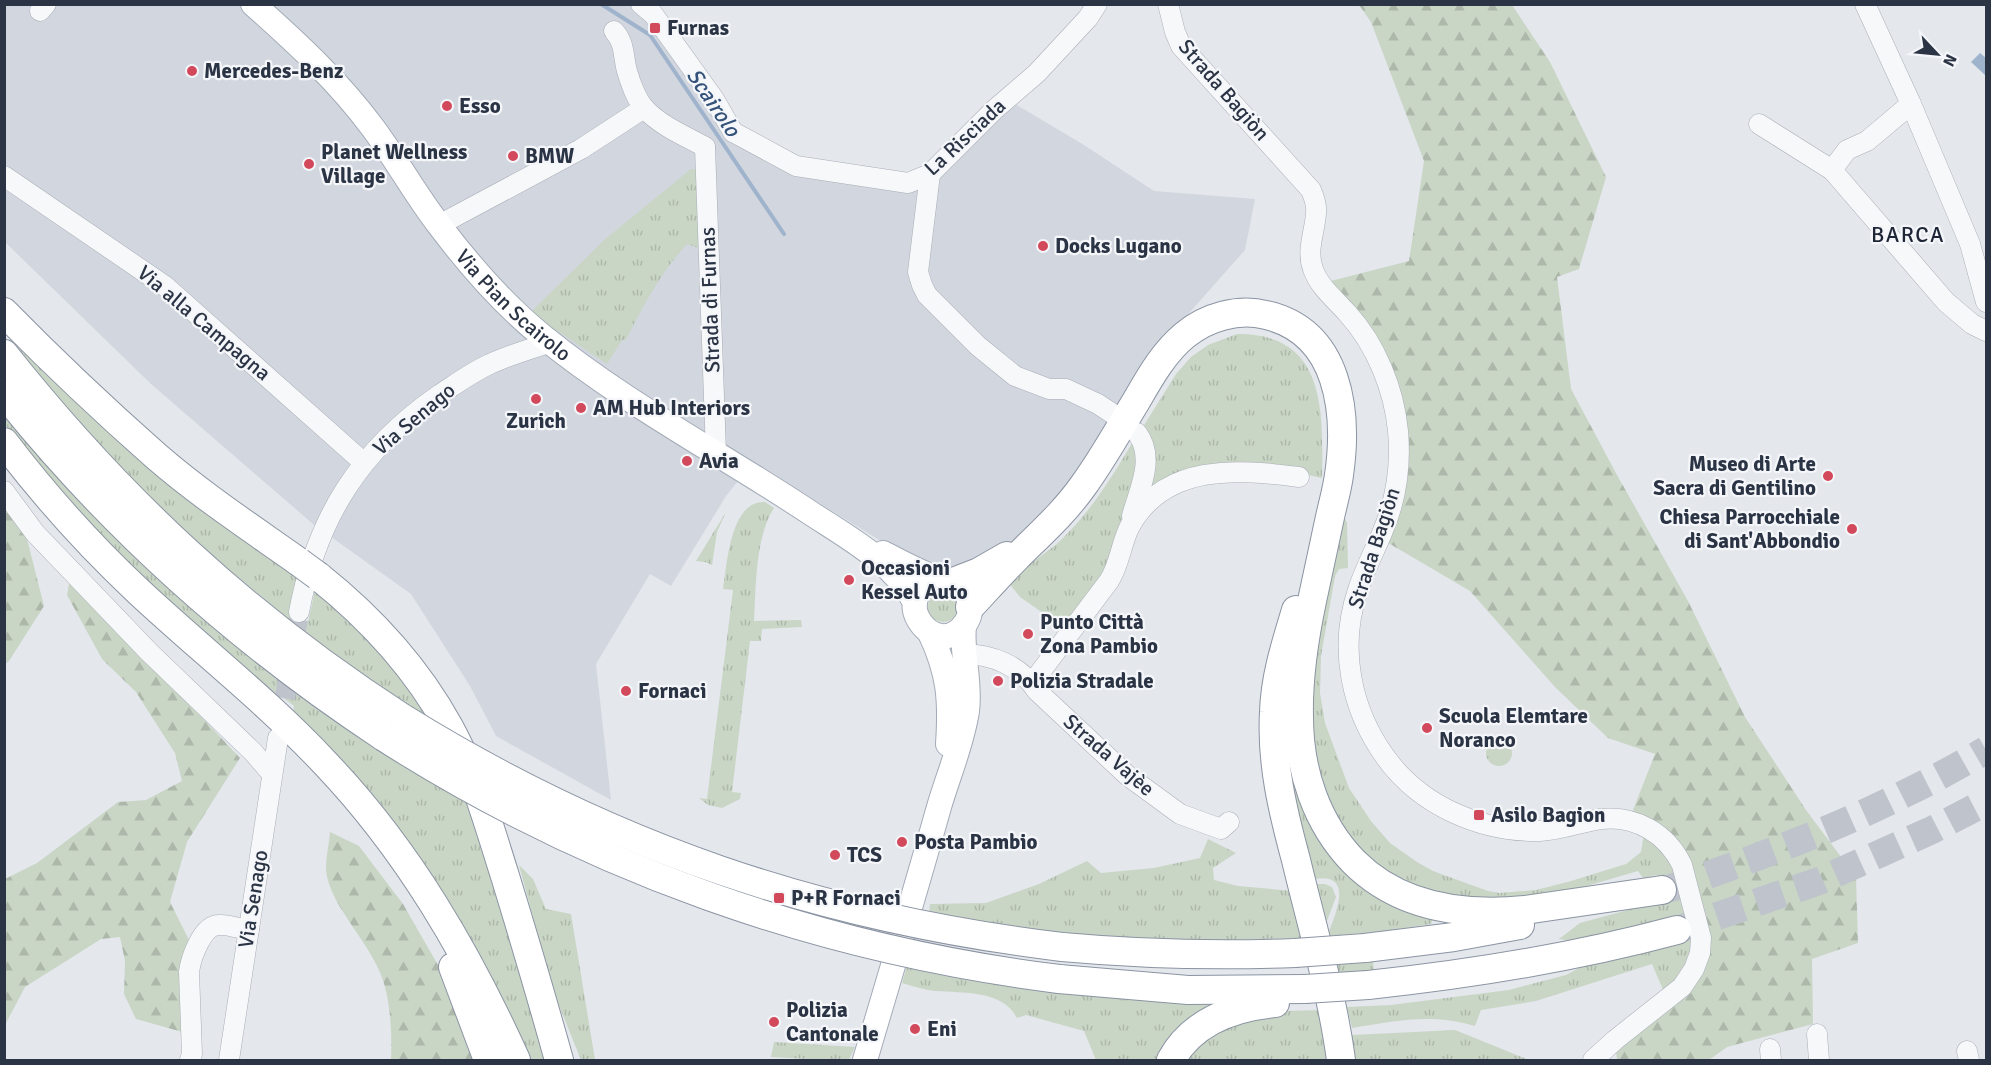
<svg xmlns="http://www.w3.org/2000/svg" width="1991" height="1065" font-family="Signika,sans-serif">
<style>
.built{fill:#d2d6de}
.grass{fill:url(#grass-tufts)}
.forest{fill:url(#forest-firs)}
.water{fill:#9fb4cc}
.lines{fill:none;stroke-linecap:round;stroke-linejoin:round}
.stream{stroke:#9fb4cc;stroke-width:4}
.minor-tunnel{stroke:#bfc3cb;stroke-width:20;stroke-dasharray:20 10;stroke-linecap:butt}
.highway-tunnel{stroke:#bfc3cb;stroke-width:28;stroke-dasharray:28 14;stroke-linecap:butt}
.minor-casing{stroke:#a9aeb7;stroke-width:21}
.major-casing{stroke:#a3abb8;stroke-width:26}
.highway-casing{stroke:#8b94a3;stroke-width:30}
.minor{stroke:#f7f8fa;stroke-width:20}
.major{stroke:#fff;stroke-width:24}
.highway{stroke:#fff;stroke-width:28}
.highway-bridge-casing{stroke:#8b94a3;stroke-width:30;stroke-linecap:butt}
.highway-bridge{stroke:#fff;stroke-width:28}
.poi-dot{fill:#d1495b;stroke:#f4f6f9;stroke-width:2}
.labels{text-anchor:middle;stroke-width:4.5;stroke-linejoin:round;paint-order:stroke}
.poi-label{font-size:21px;font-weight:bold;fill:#2b3445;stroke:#f4f6f9;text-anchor:start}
.street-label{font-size:21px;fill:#2b3445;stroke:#f4f6f9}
.water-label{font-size:22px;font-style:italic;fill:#34527a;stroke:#f4f6f9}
.neighbourhood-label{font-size:22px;letter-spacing:1.5px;fill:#1d2536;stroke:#f4f6f9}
</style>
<defs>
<pattern id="grass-tufts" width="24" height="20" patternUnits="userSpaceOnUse" patternTransform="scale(1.5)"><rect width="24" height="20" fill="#c9d6c5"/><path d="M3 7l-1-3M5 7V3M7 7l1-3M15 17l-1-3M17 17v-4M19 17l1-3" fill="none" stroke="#adb8ab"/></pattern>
<pattern id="forest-firs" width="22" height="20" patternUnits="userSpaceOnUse" patternTransform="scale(1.5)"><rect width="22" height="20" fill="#c9d6c5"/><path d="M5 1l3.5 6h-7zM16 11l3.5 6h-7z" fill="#adb8ab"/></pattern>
</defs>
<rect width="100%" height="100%" fill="#e4e7ec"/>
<!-- built -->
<path class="built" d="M4,5H636L733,132L796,166L908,183L1007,99L1084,145L1154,191L1255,199L1245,250L1183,320L1075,477L1031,528L997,555L962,571L926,569L761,467L746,471L726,496L671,586L650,574L596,664L611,800L496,736L470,686L411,594L313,524L151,384L5,242Z"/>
<!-- grass -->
<g class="grass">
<path d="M691,169H697L699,248L687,244C662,271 642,307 626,340H622L607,364L530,313L604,240Z"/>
<path d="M6,332L299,573L293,610L308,622L316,586L351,614L438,726L346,667L204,549L147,494L92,437L7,336Z"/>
<path d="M1237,334C1327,333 1323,412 1322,478L1284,470L1236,468L1139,508L1141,430L1176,374L1191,357L1208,345Z"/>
<path d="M4,416C35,451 64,486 96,519C156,581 222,638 291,690C348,733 412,767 473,804L549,1060H526L293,715L294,706L280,695L279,702L165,606L38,471L5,424Z"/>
<path d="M1135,438L1141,449L1117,558L1063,627L1020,597L1008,582C1024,566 1045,555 1062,539C1092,510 1114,474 1135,438Z"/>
<path d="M765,502L774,508C755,537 756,587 754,621L801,620L802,627L762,629L761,641H750L732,792L741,793L740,799L722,808L708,805L699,798L707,799L733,590L723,589C727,565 730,500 765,502Z"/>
<path d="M726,512L717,532L712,565L705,562L696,561Z"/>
<path d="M1344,517L1347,523L1348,568L1339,569L1335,576L1321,656L1320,693L1325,723L1349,788L1371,821L1390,843L1417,862L1433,871L1488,891L1499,893L1536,890L1571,881L1626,864L1641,852L1644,833L1667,850L1694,927L1689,966L1664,992L1652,964L1536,1001L1481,1010L1475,1026C1430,1013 1397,1021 1352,1028L1347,1007L1391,1005L1509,990L1566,975L1585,965L1571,941L1559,939L1580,923L1650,904L1666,878L1656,875L1643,878L1638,871L1573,890L1480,902L1399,883L1352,846L1314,770L1312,662Z"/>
<circle cx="943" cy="607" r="15"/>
<path d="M1293,661L1309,811L1433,918L1431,924L1378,932L1327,936C1334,918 1356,872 1315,879L1316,884H1325L1332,887L1336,897L1322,934L1289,801Z"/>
<circle cx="1499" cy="753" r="13"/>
<path d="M1208,839L1236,853L1213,868L1214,880L1238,886L1293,891L1305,938L1190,941L1083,937L929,914L930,904L986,903L1039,884L1087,861L1101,873L1154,868L1200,858Z"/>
<path d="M519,865L533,879L546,909L571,914L595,1060H581L552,988Z"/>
<path d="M1333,959L1370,960L1373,962L1374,969L1371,972L1338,978Z"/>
<path d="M907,966L1144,1001L1236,1003L1163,1060H1096L1084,1031L1026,1015L1017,1018C1003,990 963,993 935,991C924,990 913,986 902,983Z"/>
<path d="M1323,1010L1334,1060H1182L1216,1028L1285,1011Z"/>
<path d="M1455,1030L1529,1060H1351L1352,1035Z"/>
<path d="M774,1042L855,1047L849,1060H808L807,1059L771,1057Z"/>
</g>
<!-- forest -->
<g class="forest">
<path d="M1359,5H1512L1550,62L1606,177L1579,269L1557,277L1571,389L1617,475L1688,601L1745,717L1806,810L1856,877L1858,943L1812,959L1813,1024L1727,1047L1709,1060H1617L1616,1050L1676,1000L1706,929L1649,822L1633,810L1655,754L1608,738L1555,687L1470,591L1385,541L1403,422L1327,282L1409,261L1424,161L1371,22Z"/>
<path d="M4,502L24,527L44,606L9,661L5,664Z"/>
<path d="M69,584H77L240,758L187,842L170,902L189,940L185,961L186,1033L136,1019L124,994L125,961L120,937L101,939L25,987L5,1025V879L37,863L118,802L146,800L182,781L175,753L136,692L102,659L67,595Z"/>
<path d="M330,832L359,846L403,904L458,1000L480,1060H391C392,1037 391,1010 385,987C376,947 328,906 326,869C326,857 329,844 330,832Z"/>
</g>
<!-- water -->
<path class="water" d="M1980,53L1986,58V83L1985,75L1971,62Z"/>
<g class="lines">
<!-- stream -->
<path class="stream" d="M601,4L650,35L784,234"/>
<!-- minor-tunnel -->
<path class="minor-tunnel" d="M280,728L299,612"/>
<!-- highway-tunnel -->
<g class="highway-tunnel">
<path d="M1668,889C1748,861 1829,832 1906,793C1933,780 1960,765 1986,750"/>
<path d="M1677,930L1819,881L1932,830L1986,802"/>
</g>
<!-- minor casing -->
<g class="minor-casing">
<g id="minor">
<path d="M641,4L653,14L714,99L733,132"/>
<path d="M1168,4L1175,32L1181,46L1311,190C1314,197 1317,205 1316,213C1315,232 1306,250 1313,269C1319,287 1336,300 1348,314C1376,345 1394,389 1398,431C1401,465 1396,501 1382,533C1374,552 1364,571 1358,590C1338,648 1351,710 1386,758C1421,806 1481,832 1540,831C1561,830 1580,822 1601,819C1636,815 1667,834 1682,865L1701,938L1700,953L1694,969L1682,987L1615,1040L1593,1060"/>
<path d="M1865,4L1911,104L1970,244L1986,302"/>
<path d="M40,11L46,4"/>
<path d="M614,31C625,43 623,56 627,71C630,82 637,101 645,109C661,126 685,136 705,147"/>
<path d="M1759,124L1832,170L1847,150L1867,141L1911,104"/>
<path d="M733,132L796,166L908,183L930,174L994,110L1037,73L1088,18L1097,4"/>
<path d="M705,147L716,453"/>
<path d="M1832,170L1946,302L1972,324L1986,331"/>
<path d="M930,174L918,272L922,285L927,295L978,346L1015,376L1049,389H1066L1098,404L1113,414"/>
<path d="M4,176L165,286L363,462"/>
<path d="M439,225L581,149L644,108"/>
<path d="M4,491L35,533L149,652L253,752L272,774"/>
<path d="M1132,516C1139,490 1156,458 1137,433"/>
<path d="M299,612C317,517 360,450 439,395C456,384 472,372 490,364C509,355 531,349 551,342"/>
<path d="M963,654C992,654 1021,666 1037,691L1128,776L1180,814L1221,829L1229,822"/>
<path d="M1032,683L1109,581C1120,564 1121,543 1130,526C1165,463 1238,469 1299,477"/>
<path d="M1817,1034L1819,1060"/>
<path d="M1770,1049L1771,1060"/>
<path d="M1967,1051L1969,1060"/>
<path d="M190,1060L192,1054L189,972C191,958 202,925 219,925C228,924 240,929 249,930"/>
<path d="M229,1060L278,738"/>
</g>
</g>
<!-- major casing -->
<g class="major-casing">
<g id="major">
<path id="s1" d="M253,4C297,43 338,81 373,128C396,159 415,194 439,225C469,265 502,303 541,335C624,403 720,453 809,512C847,537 892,561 915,602"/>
<path d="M883,553C901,562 919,572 938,579C946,581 953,580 960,586C963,589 966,593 968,597C972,605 971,616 965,624C936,664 883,594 940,580"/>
<path d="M930,633C949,673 951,700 948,744"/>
<path d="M865,1060C890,976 915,892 939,807C948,776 962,744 967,711C971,683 961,654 964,625"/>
</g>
</g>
<!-- highway casing -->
<g class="highway-casing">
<g id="highway">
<path d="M4,312C53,362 104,410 156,456C201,495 251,528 299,562"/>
<path d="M4,354C120,500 247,618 404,719"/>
<path d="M4,393C112,528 240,642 384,737"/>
<path d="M4,442C45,496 89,545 138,591C200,649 267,701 325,763C408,850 467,952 516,1060"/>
<path d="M318,576C372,619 416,667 449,727C475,774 489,826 505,876C524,938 542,999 559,1060"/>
<path d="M953,582L979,572L1007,556"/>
<path d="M970,607C985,591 1000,574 1016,558C1039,535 1064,513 1083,486C1102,460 1118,431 1135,403C1149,379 1163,353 1185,335C1207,317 1238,308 1266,315C1340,332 1348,413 1339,475C1337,490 1333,503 1330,517C1324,545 1318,573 1312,601C1304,639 1298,678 1299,717C1299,770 1316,823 1354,862C1399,907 1463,916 1525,910L1662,890"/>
<path d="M1296,610C1286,643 1275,677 1274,712C1271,763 1283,812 1296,860C1312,927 1332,993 1341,1060"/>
<path d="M1062,947C1140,954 1217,956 1295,953"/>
<path d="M1365,948L1454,937L1520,925"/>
<path d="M453,967L488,1060"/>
<path d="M1059,979L1188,990L1305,989"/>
<path d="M1368,985C1473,974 1576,957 1677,930"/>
<path d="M1171,1060C1192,1022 1233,1007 1275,1003"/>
</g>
</g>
<!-- minor -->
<use href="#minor" class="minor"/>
<!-- major -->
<use href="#major" class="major"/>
<!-- highway -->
<use href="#highway" class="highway"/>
<!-- highway-bridge casing -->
<g class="highway-bridge-casing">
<g id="highway-bridge">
<path d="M299,562L318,576"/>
<path d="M404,719C611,847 820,918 1062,947"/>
<path d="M384,737C589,868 818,949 1059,979"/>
<path d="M1295,953L1365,948"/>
<path d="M1305,989L1368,985"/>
</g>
</g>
<!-- highway-bridge -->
<use href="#highway-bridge" class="highway-bridge"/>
</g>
<!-- markers -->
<g class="poi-dot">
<rect x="649" y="22" width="12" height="12" rx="3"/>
<circle cx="192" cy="71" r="6"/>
<circle cx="447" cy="106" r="6"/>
<circle cx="513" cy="156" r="6"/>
<circle cx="309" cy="164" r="6"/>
<circle cx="1043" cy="246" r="6"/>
<circle cx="536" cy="399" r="6"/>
<circle cx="581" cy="408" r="6"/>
<circle cx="687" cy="461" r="6"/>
<circle cx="1828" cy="476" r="6"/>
<circle cx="1852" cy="529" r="6"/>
<circle cx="849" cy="580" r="6"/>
<circle cx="1028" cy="634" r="6"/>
<circle cx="998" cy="681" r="6"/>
<circle cx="626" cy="691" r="6"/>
<circle cx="1427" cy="728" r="6"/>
<rect x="1473" y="809" width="12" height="12" rx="3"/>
<circle cx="902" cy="842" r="6"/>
<circle cx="835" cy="855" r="6"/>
<rect x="773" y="892" width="12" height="12" rx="3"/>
<circle cx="774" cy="1022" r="6"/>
<circle cx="915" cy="1029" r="6"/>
</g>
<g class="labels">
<!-- poi labels -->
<g class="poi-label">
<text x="667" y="35">Furnas</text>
<text x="204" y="78">Mercedes-Benz</text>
<text x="459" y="113">Esso</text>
<text x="321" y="159">Planet Wellness<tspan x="321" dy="24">Village</tspan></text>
<text x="525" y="163">BMW</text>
<text x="1055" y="253">Docks Lugano</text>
<text x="593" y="415">AM Hub Interiors</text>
<text x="536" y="428" text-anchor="middle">Zurich</text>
<text x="699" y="468">Avia</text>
<text x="1816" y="471" text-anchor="end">Museo di Arte<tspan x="1816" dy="24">Sacra di Gentilino</tspan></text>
<text x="1840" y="524" text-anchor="end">Chiesa Parrocchiale<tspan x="1840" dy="24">di Sant'Abbondio</tspan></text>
<text x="861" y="575">Occasioni<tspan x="861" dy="24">Kessel Auto</tspan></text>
<text x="1040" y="629">Punto Città<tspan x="1040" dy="24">Zona Pambio</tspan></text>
<text x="1010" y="688">Polizia Stradale</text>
<text x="638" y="698">Fornaci</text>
<text x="1439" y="723">Scuola Elemtare<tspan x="1439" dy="24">Noranco</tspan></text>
<text x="1491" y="822">Asilo Bagion</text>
<text x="914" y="849">Posta Pambio</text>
<text x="847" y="862">TCS</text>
<text x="791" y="905">P+R Fornaci</text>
<text x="786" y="1017">Polizia<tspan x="786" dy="24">Cantonale</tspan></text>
<text x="927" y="1036">Eni</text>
</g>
<!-- street labels -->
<g class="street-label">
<text transform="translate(1224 90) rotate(49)" y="7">Strada Bagiòn</text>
<text transform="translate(965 137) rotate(-43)" y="7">La Risciada</text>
<text transform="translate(710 300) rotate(-92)" y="7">Strada di Furnas</text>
<text dy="7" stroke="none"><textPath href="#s1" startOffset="400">Via Pian Scairolo</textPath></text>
<text transform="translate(204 323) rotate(40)" y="7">Via alla Campagna</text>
<text transform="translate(414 419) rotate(-40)" y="7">Via Senago</text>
<text transform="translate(1374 548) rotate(-72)" y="7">Strada Bagiòn</text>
<text transform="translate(1109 755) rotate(41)" y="7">Strada Vajèe</text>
<text transform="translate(253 899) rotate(-81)" y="7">Via Senago</text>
</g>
<!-- water labels -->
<g class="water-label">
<text transform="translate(714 102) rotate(56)" y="8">Scairolo</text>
</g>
<!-- neighbourhood labels -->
<g class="neighbourhood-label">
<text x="1908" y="242">BARCA</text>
</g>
</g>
<!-- border -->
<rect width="1991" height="1065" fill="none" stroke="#2b3445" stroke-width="12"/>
<!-- north arrow -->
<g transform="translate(1937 54) rotate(116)" stroke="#f4f6f9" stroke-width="4.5" paint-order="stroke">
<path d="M0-4.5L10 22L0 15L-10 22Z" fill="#2b3445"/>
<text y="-9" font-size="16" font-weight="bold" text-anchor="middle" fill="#2b3445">N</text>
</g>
</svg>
